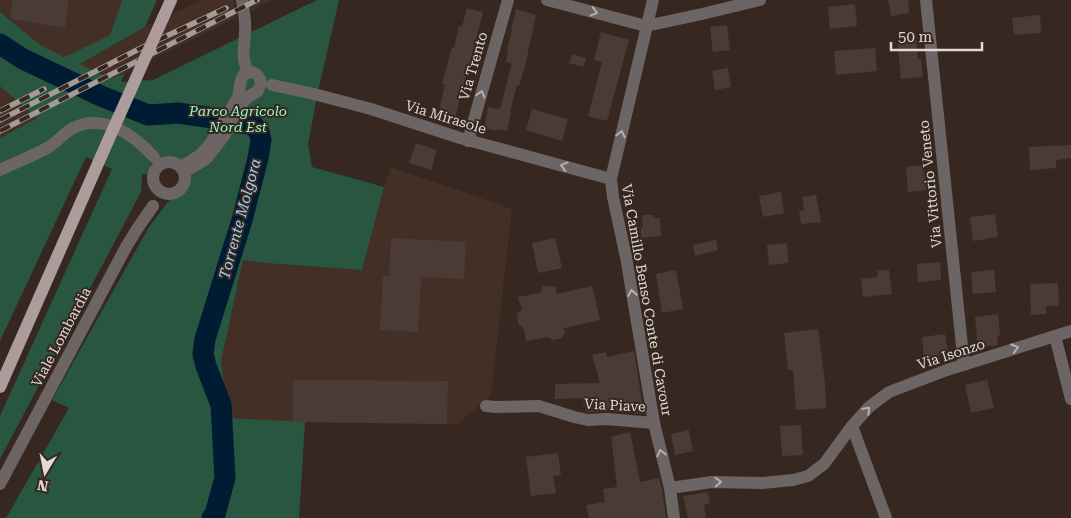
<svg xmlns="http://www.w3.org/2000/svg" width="1071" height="518" font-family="'Roboto Serif',serif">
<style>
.built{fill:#432f25}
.green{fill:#295640}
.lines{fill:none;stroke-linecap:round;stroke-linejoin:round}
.river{stroke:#001c32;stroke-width:21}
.building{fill:#4b3b36}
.minor{stroke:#6d6464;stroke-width:12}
.primary{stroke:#ae9c9c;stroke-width:12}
.rail-casing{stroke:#a59a95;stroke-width:5.5}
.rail{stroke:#362821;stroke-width:4;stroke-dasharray:11;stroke-linecap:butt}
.primary-bridge{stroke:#ae9c9c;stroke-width:12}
.oneway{stroke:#b9afad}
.labels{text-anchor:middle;stroke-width:4;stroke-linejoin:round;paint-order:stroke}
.street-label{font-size:14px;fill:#e2d8d4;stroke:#362821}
.park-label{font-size:14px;font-style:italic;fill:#90fac6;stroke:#362821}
.water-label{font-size:15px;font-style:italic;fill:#a0d1f7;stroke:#362821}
</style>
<rect width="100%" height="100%" fill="#362821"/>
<!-- built -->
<g class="built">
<path d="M0,0H122L111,35L60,58L7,28L0,17Z"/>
<path d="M202,0H234L236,18L106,82L76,67L145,27Z"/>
<path d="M249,0H273L251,11Z"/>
<path d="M0,83L78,97L0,138Z"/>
<path d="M391,167L512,209L491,395L458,424L293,422L228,418L221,361L243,260L265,263L361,270L384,187Z"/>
</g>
<!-- green -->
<path class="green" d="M122,0H157L145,27L80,64L98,73L113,78L125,73L121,81L123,82L153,80L317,0H339L317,96L308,145L312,167L384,187L362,270L265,263L243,260L221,361L228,418L305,422L299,518H6L69,408L52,400L149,227L167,203L186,184L187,177L180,162C169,158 162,158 152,162L147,174H142L141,192L0,459V416L112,169L86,157L0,341V138L37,118L0,86V12L40,45L64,57L110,35Z"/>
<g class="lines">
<!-- river -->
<path class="river" d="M0,44L23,59L101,96L148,115L178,113L241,122L254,126L259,132L261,140L258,158L242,220L205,339L203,354L206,366L221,405L225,478L215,514L212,518"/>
</g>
<!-- building -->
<g class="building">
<path d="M12,0H69L65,28L10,19Z"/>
<path d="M888,0H908L909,13L891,16Z"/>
<path d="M855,4L857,26L830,29L828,7Z"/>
<path d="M467,8L483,12L463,89H462L454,123L437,119L445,84H442L452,47L454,48L459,26L462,27Z"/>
<path d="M516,9L536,15L525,66L519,86L517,85L510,112H511L507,131L497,129L496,131L484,128L488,107L500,109L512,63L506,62L508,52L507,51L512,30H511Z"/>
<path d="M1040,15L1041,33L1014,35L1012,18Z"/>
<path d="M727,25L730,50L713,52L710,27Z"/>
<path d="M601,32L629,40L607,121L588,116L602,62L594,60Z"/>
<path d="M916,38L918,59H921L923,77L901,79L897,40Z"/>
<path d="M875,48L877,71L836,75L834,51Z"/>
<path d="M572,54L586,58L583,67L569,63Z"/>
<path d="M728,68L731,87L715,90L712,71Z"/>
<path d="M532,109L568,119L562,141L526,130Z"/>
<path d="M416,143L437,150L431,170L409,163Z"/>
<path d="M1071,145V158L1056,160V168L1030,170L1029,147Z"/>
<path d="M923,165L926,190L908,192L906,167Z"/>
<path d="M781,192L784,213L763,217L759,196Z"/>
<path d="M816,195L821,222L801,224L799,211L804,210L802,197Z"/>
<path d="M995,214L998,237L973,241L970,217Z"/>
<path d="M642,215H653V218H660L661,236L641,238V227H643Z"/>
<path d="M391,238L466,242L464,279L421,277L418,332L380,330L383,276H389Z"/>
<path d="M555,238L562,268L538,273L532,243Z"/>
<path d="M716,240L718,250L695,256L693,245Z"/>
<path d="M787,243L788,263L769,265L767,245Z"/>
<path d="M940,262L941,280L918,282L917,264Z"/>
<path d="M676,270L683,309L662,313L656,274Z"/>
<path d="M889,270L892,294L863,297L861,279L878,277L877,271Z"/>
<path d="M994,270L996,292L973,294L971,272Z"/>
<path d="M1058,283L1059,306H1046V314L1031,315L1030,284Z"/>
<path d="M543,286L555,287L557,294L592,286L600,320L564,328L565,333L561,338L554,340L548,337L526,341L524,329L518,324L517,314L522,310L518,297L540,293Z"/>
<path d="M998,314L1000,336H997L998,345L978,347L975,317Z"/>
<path d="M818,329L825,382L826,408L796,410L793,370H788L784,333Z"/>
<path d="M945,334L948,354L924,357L922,337Z"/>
<path d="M634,351L644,414L608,411L589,412L586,411L582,398L555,399V384L600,383L592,355L606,352L607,357Z"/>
<path d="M293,380L448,381L447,424L293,422Z"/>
<path d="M987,380L994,408L971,413L965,385Z"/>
<path d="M801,425L803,455L782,456L780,426Z"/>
<path d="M689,430L693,451L675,455L671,434Z"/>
<path d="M630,432L640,482L659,478L662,490L666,518H589L586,505L605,502L603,489L617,487L611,437Z"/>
<path d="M558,453L561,475L553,476L556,493L531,496L526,457Z"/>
<path d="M708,492L710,503L704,505L706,518H688L683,496Z"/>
</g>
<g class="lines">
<!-- minor -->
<g class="minor">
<path d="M242,0C244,11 246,22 245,33C244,51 241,54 248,73"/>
<path d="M547,0L646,26L702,14L760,0"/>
<path d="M653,0L611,179L613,197L626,257L654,423L670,488L674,518"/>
<path d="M926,0L964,365"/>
<path d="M272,85L314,94L371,109L460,138L611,179"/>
<path d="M468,141L508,0"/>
<circle cx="169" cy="178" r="16"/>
<path d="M181,167L200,155L210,144L238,97C240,91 239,83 242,78C247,66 260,73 261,83L258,91L248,97L244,101L224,136L206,159L184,172"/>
<path d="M0,170C16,162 33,156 49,147C58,141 64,133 73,128C104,113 134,135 154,157"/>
<path d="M1055,336L1071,399"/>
<path d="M486,406L495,407L539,406L574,417L588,420L607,419L654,423"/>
<path d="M852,426L886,518"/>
<path d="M0,484L126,247L139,226L153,206"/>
<path d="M670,488L712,482L762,483L793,480L808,476L824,464L852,426L869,407L889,392L947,370L1071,331"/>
</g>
<!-- primary -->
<g class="primary">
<path d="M163,18L171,0"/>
<path d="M0,387L107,143"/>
</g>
<!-- rail casing -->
<g class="rail-casing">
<g id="rail">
<path d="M0,111L44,89"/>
<path d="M0,120L139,49L226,8"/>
<path d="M0,131L257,0"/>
</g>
</g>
<!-- rail -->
<use href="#rail" class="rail"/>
<!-- primary-bridge -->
<path class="primary-bridge" d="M107,143L163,18"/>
</g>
<!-- one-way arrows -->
<defs><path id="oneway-chevron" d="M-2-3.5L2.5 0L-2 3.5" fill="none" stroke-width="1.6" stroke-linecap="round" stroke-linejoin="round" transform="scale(1.25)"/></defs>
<g class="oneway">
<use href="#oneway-chevron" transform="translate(594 12) rotate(15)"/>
<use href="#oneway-chevron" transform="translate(481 94) rotate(-74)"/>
<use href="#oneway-chevron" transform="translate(621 134) rotate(-77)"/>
<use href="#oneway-chevron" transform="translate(564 166) rotate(-165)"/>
<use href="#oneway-chevron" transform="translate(632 293) rotate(-100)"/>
<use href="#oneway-chevron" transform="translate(1015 348) rotate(-17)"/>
<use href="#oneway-chevron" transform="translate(867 410) rotate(-45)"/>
<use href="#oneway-chevron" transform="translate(661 453) rotate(-103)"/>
<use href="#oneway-chevron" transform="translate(718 482) rotate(-3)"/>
</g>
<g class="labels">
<!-- street labels -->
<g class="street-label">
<text transform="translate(473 66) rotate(-74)" y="5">Via Trento</text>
<text transform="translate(446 117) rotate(17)" y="5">Via Mirasole</text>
<text transform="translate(930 184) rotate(-96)" y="5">Via Vittorio Veneto</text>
<text transform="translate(647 300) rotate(80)" y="5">Via Camillo Benso Conte di Cavour</text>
<text transform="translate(61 337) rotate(-62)" y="5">Viale Lombardia</text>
<text transform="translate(951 354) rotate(-18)" y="5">Via Isonzo</text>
<text transform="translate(615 405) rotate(3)" y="5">Via Piave</text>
</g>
<!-- park labels -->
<g class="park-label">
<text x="238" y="116">Parco Agricolo<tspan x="238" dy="16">Nord Est</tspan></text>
</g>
<!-- water labels -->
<g class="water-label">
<text transform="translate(240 219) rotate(-75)" y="5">Torrente Molgora</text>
</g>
</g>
<!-- north arrow -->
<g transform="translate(45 473) rotate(190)" stroke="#362821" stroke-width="4" paint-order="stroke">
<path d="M0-4L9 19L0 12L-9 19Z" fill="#e2d8d4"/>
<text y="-8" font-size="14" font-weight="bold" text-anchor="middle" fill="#e2d8d4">N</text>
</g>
<!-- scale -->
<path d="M891 42v8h91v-8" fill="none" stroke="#e2d8d4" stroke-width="2.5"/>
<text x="898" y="42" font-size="15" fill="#e2d8d4" stroke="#362821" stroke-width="4" paint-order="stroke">50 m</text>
</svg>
